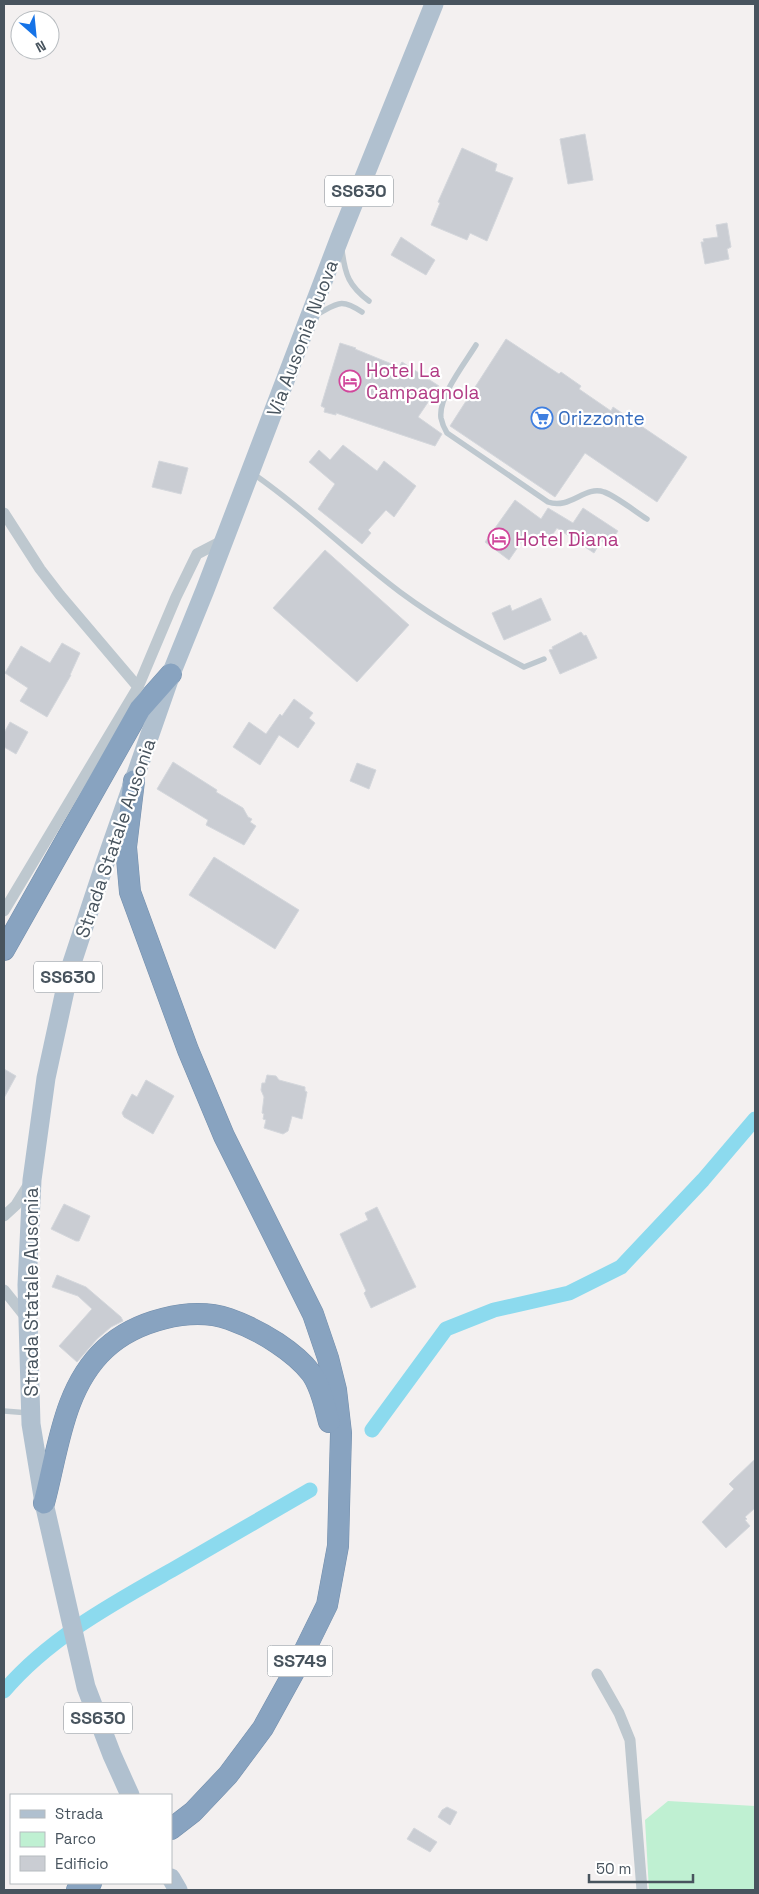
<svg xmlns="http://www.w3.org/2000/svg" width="759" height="1894" font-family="'Space Grotesk',sans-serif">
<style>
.green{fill:#bff0d2}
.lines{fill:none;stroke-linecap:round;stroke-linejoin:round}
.canal{stroke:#8cdaee;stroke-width:15}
.building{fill:#cacdd3;stroke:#d4d7dc}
.highway-casing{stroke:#738eab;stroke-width:22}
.lane{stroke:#bec8cf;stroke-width:5.5}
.street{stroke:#bec8cf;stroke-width:11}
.primary{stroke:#b0c0cf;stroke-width:19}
.highway{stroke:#88a3c0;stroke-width:21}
.labels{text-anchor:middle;stroke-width:4.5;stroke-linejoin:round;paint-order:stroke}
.shield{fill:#fff;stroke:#7f878e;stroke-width:1}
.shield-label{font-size:18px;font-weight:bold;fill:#48545e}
.street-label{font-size:19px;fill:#48545e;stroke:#fff}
.hotel-label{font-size:19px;fill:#b23c85;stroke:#fff;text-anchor:start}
.shop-label{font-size:19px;fill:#366cbe;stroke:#fff;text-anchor:start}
</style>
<rect width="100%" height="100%" fill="#f3f0f0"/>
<!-- green -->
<path class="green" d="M668,1801L755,1806V1890H649L645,1820Z"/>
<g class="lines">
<!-- canal -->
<g class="canal">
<path d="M372,1430L446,1329L494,1310L569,1293L621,1267L703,1180L755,1119"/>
<path d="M4,1691C49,1638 112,1604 172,1570C218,1543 264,1517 310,1490"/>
</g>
</g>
<!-- building -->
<g class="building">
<path d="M585,134L593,180L568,184L560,139Z"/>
<path d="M462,148L497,164L495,171L513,178L487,241L470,233L467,240L431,225L440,203L438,202Z"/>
<path d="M727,223L731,247L727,249L729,259L705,264L701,242H704L703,239L718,237L716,225Z"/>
<path d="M401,237L435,260L426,275L391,255Z"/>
<path d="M506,339L559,374L561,372L581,386L579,389L611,411L613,407L687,457L657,502L585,453L555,497L450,426Z"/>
<path d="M340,343L356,348L355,349L399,367L402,362L439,386L418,417L442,434L435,446L336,413V415L324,412L325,408L321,406Z"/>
<path d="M343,445L377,471L384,461L416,486L394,517L386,510L368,530L371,533L362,544L318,509L335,484L309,462L319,450L330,460Z"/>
<path d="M159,461L188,468L181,494L152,487Z"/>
<path d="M515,500L541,519L548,508L573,523L583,508L618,531L608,545L601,541L594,553L557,528L545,546L527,534L509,560L485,542Z"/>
<path d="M325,550L409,625L357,682L273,608Z"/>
<path d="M541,598L551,620L504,640L492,613L510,605L512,611Z"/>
<path d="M581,632L584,636L586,635L597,658L560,674L549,650L553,649L552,647Z"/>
<path d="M62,643L80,653L70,675H71L47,717L20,701L28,688L5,673L21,646L50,663Z"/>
<path d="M294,699L313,713L309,718L315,723L298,748L279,735L260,765L233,747L249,722L266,734L280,714L282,716Z"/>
<path d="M10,722L28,732L16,754L4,747V733Z"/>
<path d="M173,762L217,790L216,792L243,808L248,817L252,819L250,822L256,826L244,845L206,825L208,820L157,789Z"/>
<path d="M357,763L376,770L369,789L350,781Z"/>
<path d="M214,857L299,910L275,949L189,895Z"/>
<path d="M4,1069L16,1076L4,1098Z"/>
<path d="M267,1075L276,1076L279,1080L305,1087V1091L307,1092L302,1119L292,1116L288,1131L283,1134L264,1128L266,1120L263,1119L264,1114L262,1113L264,1097L261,1090L262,1083H265Z"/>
<path d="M146,1080L174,1096L153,1134L124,1117L122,1113L132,1094L137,1097Z"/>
<path d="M64,1204L90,1216L79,1241H76L51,1229Z"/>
<path d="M377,1207L416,1287L371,1308L364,1293L366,1291L340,1234L368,1220L365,1213Z"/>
<path d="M57,1275L86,1287L121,1317L123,1321L111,1327L97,1339L77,1362L59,1346L92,1309L78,1296L52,1287Z"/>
<path d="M755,1459V1508L745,1517L747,1519L745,1520L750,1526L726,1548L702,1522L734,1489L729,1484Z"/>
<path d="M447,1807L457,1812L450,1825L438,1817L442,1810Z"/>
<path d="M414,1828L437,1842L430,1852L407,1839Z"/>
</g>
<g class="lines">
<!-- highway casing -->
<g class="highway-casing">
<g id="highway">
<path d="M134,781L126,847L130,892L188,1050L224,1136L313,1314L328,1358L336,1390L341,1433L338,1546L327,1605L295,1670L263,1728L228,1775L193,1812L171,1829"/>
<path d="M4,950L140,709L171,674"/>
<path d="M44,1503C58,1451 63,1388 105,1349C135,1321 190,1306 229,1319C246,1325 262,1333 277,1343C289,1351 302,1361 311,1373C321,1386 325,1407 329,1422"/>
<path d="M77,1890L91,1883"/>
</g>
</g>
<!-- lane -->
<g class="lane">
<path d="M342,250C345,275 349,286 369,301"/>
<path d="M316,315C337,304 340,297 362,312"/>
<path d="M476,345C465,363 438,397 441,418C442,423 444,428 447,433L548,502C570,510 585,485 604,492C614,495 636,512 647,519"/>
<path d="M252,473C305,509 349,554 400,592C439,621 481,644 524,667L544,659"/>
<path d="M4,1411L29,1413"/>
</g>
<!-- street -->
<g class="street">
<path d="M4,513L40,569L60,595L138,687"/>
<path d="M4,911L138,687L176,597L197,554L224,540"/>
<path d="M4,1216L16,1205L29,1184"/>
<path d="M4,1290L28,1320"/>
<path d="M597,1674L619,1713L630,1740L642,1890"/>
</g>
<!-- primary -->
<g class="primary">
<path d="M130,1795L112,1755L86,1687L44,1503L31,1424L27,1285L32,1180L46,1078L69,972L104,866L171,674L205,590L340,237L434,4"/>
<path d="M171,1878L178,1890"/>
</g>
<!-- highway -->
<use href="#highway" class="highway"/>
</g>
<!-- icons -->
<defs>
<g id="hotel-ring" transform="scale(1.125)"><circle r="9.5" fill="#fff" stroke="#d1479c" stroke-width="1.5"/><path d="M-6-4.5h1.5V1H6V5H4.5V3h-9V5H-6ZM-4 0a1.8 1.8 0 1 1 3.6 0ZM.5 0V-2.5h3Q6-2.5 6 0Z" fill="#d1479c"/></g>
<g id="supermarket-ring" transform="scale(1.125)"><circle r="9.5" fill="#fff" stroke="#3f7fe0" stroke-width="1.5"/><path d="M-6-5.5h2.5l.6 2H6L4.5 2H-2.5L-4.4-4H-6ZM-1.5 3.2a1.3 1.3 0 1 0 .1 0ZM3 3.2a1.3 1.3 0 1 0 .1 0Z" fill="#3f7fe0"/></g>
</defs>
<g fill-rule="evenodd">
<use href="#hotel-ring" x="350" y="381"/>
<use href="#supermarket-ring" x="542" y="418"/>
<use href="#hotel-ring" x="499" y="539"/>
</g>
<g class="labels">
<!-- shield labels -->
<g class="shield">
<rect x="325" y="175.5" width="68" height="31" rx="4"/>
<rect x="34" y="961.5" width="68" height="31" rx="4"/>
<rect x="267.5" y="1645.5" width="65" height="31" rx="4"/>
<rect x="64" y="1702.5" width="68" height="31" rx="4"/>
</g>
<g class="shield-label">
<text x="359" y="197">SS630</text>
<text x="68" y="983">SS630</text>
<text x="300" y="1667">SS749</text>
<text x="98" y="1724">SS630</text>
</g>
<!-- street labels -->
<g class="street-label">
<text transform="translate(302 338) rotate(-69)" y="7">Via Ausonia Nuova</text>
<text transform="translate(115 838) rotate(-71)" y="7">Strada Statale Ausonia</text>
<text transform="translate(31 1292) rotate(-90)" y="7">Strada Statale Ausonia</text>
</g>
<!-- hotel labels -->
<g class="hotel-label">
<text x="366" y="377">Hotel La<tspan x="366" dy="22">Campagnola</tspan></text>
<text x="515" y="546">Hotel Diana</text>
</g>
<!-- shop labels -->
<g class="shop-label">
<text x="558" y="425">Orizzonte</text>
</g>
</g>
<!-- border -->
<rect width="759" height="1894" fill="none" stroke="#48545e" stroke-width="10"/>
<!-- legend -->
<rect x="10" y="1794" width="162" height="90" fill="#ffffff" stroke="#b6bbbf"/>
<rect x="20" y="1810" width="25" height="8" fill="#b0c0cf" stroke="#b6bbbf"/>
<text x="55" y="1819" font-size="15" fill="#48545e">Strada</text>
<rect x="20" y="1832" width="25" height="15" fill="#bff0d2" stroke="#b6bbbf"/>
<text x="55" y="1844" font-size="15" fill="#48545e">Parco</text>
<rect x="20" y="1856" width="25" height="15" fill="#cacdd3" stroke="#b6bbbf"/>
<text x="55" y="1869" font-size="15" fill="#48545e">Edificio</text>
<!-- north arrow -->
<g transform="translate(35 35) rotate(153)"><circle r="24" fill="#ffffff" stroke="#b6bbbf"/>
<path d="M0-4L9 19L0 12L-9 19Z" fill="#1673e7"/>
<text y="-8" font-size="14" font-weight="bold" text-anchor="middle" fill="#48545e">N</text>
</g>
<!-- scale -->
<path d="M589 1874v8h104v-8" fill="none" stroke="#48545e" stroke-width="2.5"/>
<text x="596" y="1874" font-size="15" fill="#48545e" stroke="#ffffff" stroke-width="4" paint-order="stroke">50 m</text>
</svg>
